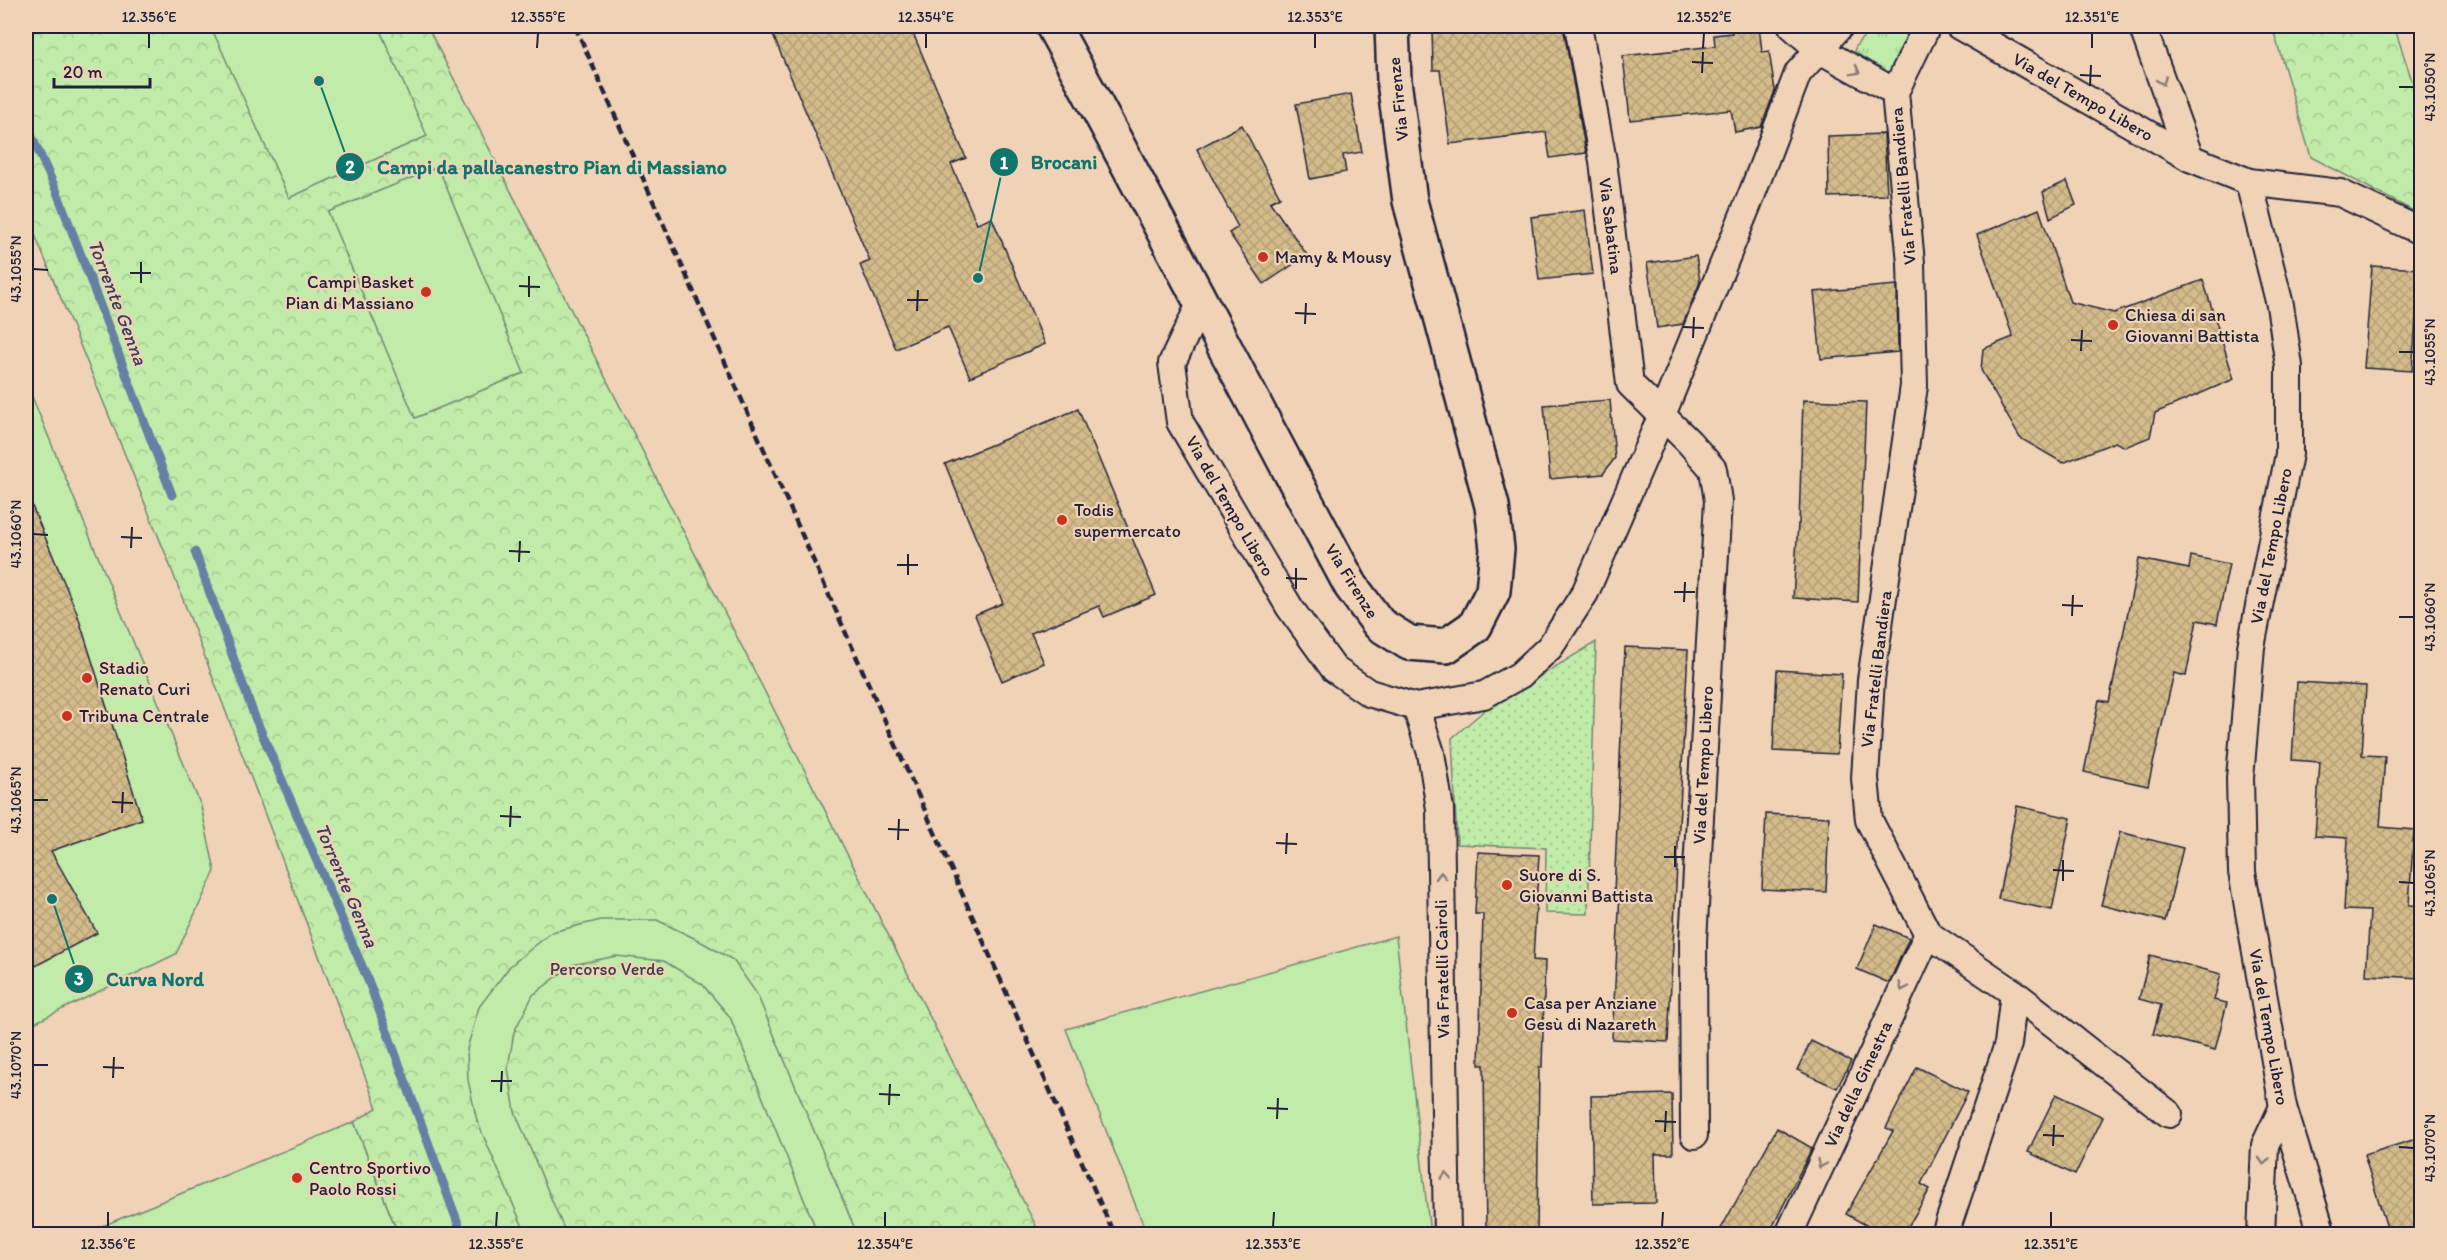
<svg xmlns="http://www.w3.org/2000/svg" width="2447" height="1260" font-family="Itim,sans-serif">
<style>
.grass{fill:url(#grass-tufts);stroke:#718672;stroke-width:1.5}
.forest{fill:url(#forest-crowns);stroke:#718672;stroke-width:1.5}
.garden{fill:url(#garden-dots);stroke:#718672;stroke-width:1.5}
.pitch{fill:#c0eba8;stroke:#718672;stroke-width:1.5}
.lines{fill:none;stroke-linecap:round;stroke-linejoin:round}
.stream{stroke:#6580a5;stroke-width:9}
.building{fill:url(#building-cross-hatch);stroke:#22223b;stroke-width:1.5}
.street-casing{stroke:#22223b;stroke-width:30}
.secondary-casing{stroke:#22223b;stroke-width:38}
.street{stroke:#f0d3b6;stroke-width:26}
.secondary{stroke:#f0d3b6;stroke-width:33}
.rail{stroke:#22223b;stroke-width:4.5;stroke-dasharray:9 4.5;stroke-linecap:butt}
.oneway{stroke:#897a78}
.ticks{fill:none;stroke:#22223b;stroke-width:2}
.poi-dot{fill:#c8321e;stroke:#f0d3b6;stroke-width:2}
.labels{text-anchor:middle;stroke-width:4.5;stroke-linejoin:round;paint-order:stroke}
.street-label{font-size:18px;fill:#22223b;stroke:#f0d3b6}
.poi-label{font-size:18px;fill:#22223b;stroke:#f0d3b6;text-anchor:start}
.park-label{font-size:18px;fill:#3a404b;stroke:#f0d3b6}
.water-label{font-size:20px;font-style:italic;fill:#38415e;stroke:#f0d3b6}
.leader{fill:none;stroke:#0f766e;stroke-width:2}
.callout-dot{fill:#0f766e;stroke:#f0d3b6;stroke-width:2}
.mark-label{font-size:18px;text-anchor:middle;font-weight:bold;fill:#fff}
.callout-label{font-size:20px;text-anchor:middle;font-weight:bold;fill:#0f766e;stroke:#f0d3b6;stroke-width:4.5;stroke-linejoin:round;paint-order:stroke}
.neatline{fill:none;stroke:#22223b;stroke-width:2}
.ticks-label{font-size:15px;text-anchor:middle;fill:#22223b}
</style>
<defs>
<pattern id="grass-tufts" width="24" height="20" patternUnits="userSpaceOnUse" patternTransform="scale(1.5)"><rect width="24" height="20" fill="#c0eba8"/><path d="M3 7l-1-3M5 7V3M7 7l1-3M15 17l-1-3M17 17v-4M19 17l1-3" fill="none" stroke="#a5c992"/></pattern>
<pattern id="forest-crowns" width="20" height="18" patternUnits="userSpaceOnUse" patternTransform="scale(1.5)"><rect width="20" height="18" fill="#c0eba8"/><path d="M2 6a3 3 0 1 1 6 0M12 15a3 3 0 1 1 6 0" fill="none" stroke="#a5c992"/></pattern>
<pattern id="garden-dots" width="8" height="8" patternUnits="userSpaceOnUse" patternTransform="scale(1.5)"><rect width="8" height="8" fill="#c0eba8"/><path d="M2 2h.1M6 6h.1" fill="none" stroke="#a5c992" stroke-width="1.8" stroke-linecap="round"/></pattern>
<pattern id="building-cross-hatch" width="8" height="8" patternUnits="userSpaceOnUse" patternTransform="scale(1.5)"><rect width="8" height="8" fill="#d3bb8a"/><path d="M0 0l8 8M0 8l8-8" fill="none" stroke="#b5a078"/></pattern>
</defs>
<rect width="100%" height="100%" fill="#f0d3b6"/>
<filter id="ink" filterUnits="userSpaceOnUse"><feTurbulence type="fractalNoise" baseFrequency=".0167" numOctaves="2"/><feDisplacementMap in="SourceGraphic" scale="12" xChannelSelector="R" yChannelSelector="G"/><feConvolveMatrix kernelMatrix="1 2 1 2 8 2 1 2 1" color-interpolation-filters="sRGB"/></filter>
<g filter="url(#ink)">
<!-- grass -->
<path class="grass" d="M1891,26L1913,29L1891,78L1854,51C1860,34 1874,30 1891,26Z"/>
<!-- forest -->
<g class="forest">
<path d="M26,26H427L1040,1234H398L354,1122L377,1108L166,555L26,213Z"/>
<path d="M2272,26H2394L2421,108V215L2311,157Z"/>
</g>
<!-- garden -->
<path class="garden" d="M1596,642L1588,914L1545,913L1546,848L1457,844L1452,738L1486,709Z"/>
<!-- pitch -->
<g class="pitch">
<path d="M214,26H378L427,136L289,198L211,27Z"/>
<path d="M438,167L524,373L415,418L328,212Z"/>
<path d="M26,382L201,806L215,871L176,954L26,1027Z"/>
<path d="M601,920H657L698,940L733,960L757,994L857,1234H818L730,1017L702,984L664,961L616,956L572,965L533,995L514,1032L508,1068L515,1112L566,1234H526L477,1121L468,1080L467,1049L479,1007L510,966L552,932Z"/>
<path d="M1396,936L1430,1234H1147L1066,1029Z"/>
<path d="M354,1122L398,1234H83Z"/>
</g>
<g class="lines">
<!-- stream -->
<g class="stream">
<path d="M26,124L57,192L172,495"/>
<path d="M195,552L254,715L368,980L462,1234"/>
</g>
</g>
<!-- building -->
<g class="building">
<path d="M769,26H910L966,158L951,164L977,224L992,218L1045,344L970,377L948,327L896,349L860,265L870,261Z"/>
<path d="M1432,26H1492L1493,35L1563,26L1586,153L1550,158L1546,132L1450,144L1440,70H1433Z"/>
<path d="M1731,26H1759L1762,52L1769,51L1775,91L1761,127L1735,132L1731,110L1630,120L1623,56L1715,46L1714,35L1732,33Z"/>
<path d="M1351,94L1362,152L1343,155L1346,172L1310,179L1296,104Z"/>
<path d="M1242,125L1280,197L1270,202L1307,255L1264,284L1229,233L1238,227L1197,149Z"/>
<path d="M1884,134L1887,195L1829,197L1828,136Z"/>
<path d="M2067,181L2076,205L2050,218L2043,192Z"/>
<path d="M2039,209L2070,302L2114,313L2203,280L2234,379L2155,413L2150,437L2125,447L2115,442L2063,463L2020,438L1981,370L1983,349L2013,337L1977,235Z"/>
<path d="M1585,210L1593,274L1539,280L1531,217Z"/>
<path d="M1696,256L1700,282L1683,324L1657,328L1647,263Z"/>
<path d="M2372,266L2420,269L2412,371L2364,368Z"/>
<path d="M1897,285L1898,352L1821,359L1814,292Z"/>
<path d="M1610,400L1615,458L1603,474L1550,479L1544,405Z"/>
<path d="M1803,400L1866,402L1858,602L1793,598L1798,524H1799Z"/>
<path d="M1078,409L1156,595L1104,617L1099,606L1031,633L1044,663L1002,681L975,615L1003,603L945,464Z"/>
<path d="M26,492L77,613L142,819L51,851L97,933L26,971Z"/>
<path d="M2191,556L2229,564L2217,624L2197,620L2186,676L2174,673L2148,786L2084,772L2099,700L2109,702L2139,559L2189,569Z"/>
<path d="M1625,647L1688,650L1668,1042L1612,1039L1620,893L1614,892Z"/>
<path d="M1777,670L1842,674L1837,754L1773,751Z"/>
<path d="M2297,682L2366,686L2362,755L2385,756L2380,827L2414,830L2409,905L2421,906V978L2366,975L2370,911L2344,910L2348,838L2315,836L2320,762L2292,760Z"/>
<path d="M2017,806L2071,818L2052,910L1998,899Z"/>
<path d="M1766,814L1829,817L1826,892L1762,889Z"/>
<path d="M2120,832L2183,848L2165,921L2101,905Z"/>
<path d="M1478,852L1539,855L1533,960L1545,961L1542,1067H1539L1537,1234H1486L1484,1065H1479L1483,914H1475Z"/>
<path d="M1876,924L1909,938L1889,983L1857,969Z"/>
<path d="M2150,955L2221,974L2214,1000L2227,1003L2215,1050L2153,1034L2161,1005L2139,999Z"/>
<path d="M1811,1041L1851,1061L1837,1088L1797,1070Z"/>
<path d="M1917,1067L1968,1092L1921,1184L1930,1189L1904,1234H1882L1846,1214L1893,1131L1886,1128Z"/>
<path d="M1672,1094L1673,1154H1655L1656,1203L1593,1204L1591,1096Z"/>
<path d="M2056,1094L2103,1117L2075,1175L2028,1152Z"/>
<path d="M1777,1128L1812,1148L1769,1234H1718Z"/>
<path d="M2416,1139L2421,1156V1228L2402,1234H2389L2364,1155Z"/>
</g>
<g class="lines">
<!-- street casing -->
<g class="street-casing">
<g id="street">
<path d="M1578,26L1603,161L1630,384L1689,442L1713,469L1718,501L1693,941L1694,1135"/>
<path d="M1792,26L1818,49L1895,92"/>
<path d="M1927,26L1895,92L1911,263L1914,386L1871,680L1865,778L1869,820L1928,934L2014,993L2169,1114"/>
<path d="M1959,26L2190,158L2249,182L2340,193L2422,232"/>
<path d="M2142,26L2190,158"/>
<path d="M2249,182L2280,305L2289,366V454L2251,647L2240,778L2242,872L2283,1107L2322,1234"/>
<path d="M1202,300L1172,363L1180,422L1290,608L1334,669L1369,693L1416,707L1484,695L1520,675L1550,647L1585,593L1662,415L1752,194L1798,73L1840,26"/>
<path d="M1416,707L1431,753L1440,809L1447,1234"/>
<path d="M1789,1234L1928,934"/>
<path d="M1945,1234L2008,1044L2014,993"/>
<path d="M2261,1234L2265,1145L2283,1107"/>
</g>
</g>
<!-- secondary casing -->
<g class="secondary-casing">
<path id="secondary" d="M1053,26C1155,211 1251,400 1351,586L1379,624L1409,643L1446,646L1475,626L1493,591L1497,549L1492,506L1410,201L1394,81L1392,26"/>
</g>
<!-- street -->
<use href="#street" class="street"/>
<!-- secondary -->
<use href="#secondary" class="secondary"/>
<!-- rail -->
<path class="rail" d="M575,26L1114,1234"/>
</g>
<!-- one-way arrows -->
<defs><path id="oneway-chevron" d="M-2-3.5L2.5 0L-2 3.5" fill="none" stroke-width="1.6" stroke-linecap="round" stroke-linejoin="round" transform="scale(1.5)"/></defs>
<g class="oneway">
<use href="#oneway-chevron" transform="translate(1856 71) rotate(29)"/>
<use href="#oneway-chevron" transform="translate(2162 81) rotate(70)"/>
<use href="#oneway-chevron" transform="translate(1441 876) rotate(-91)"/>
<use href="#oneway-chevron" transform="translate(1903 987) rotate(115)"/>
<use href="#oneway-chevron" transform="translate(2264 1161) rotate(93)"/>
<use href="#oneway-chevron" transform="translate(1821 1164) rotate(115)"/>
<use href="#oneway-chevron" transform="translate(1446 1176) rotate(-91)"/>
</g>
</g>
<!-- ticks -->
<path class="ticks" d="M149,48V33M537,48L538,33M926,48V33M1315,48V33M1703,48L1704,33M2092,48V33M1692,62L1713,63M1702,73L1703,52M2080,75L2101,76M2090,86L2091,65M2399,87H2414M33,269L48,270M130,273H151M141,283V262M519,286L540,287M529,297V276M907,300H928M917,311L918,290M1295,313L1316,314M1305,324L1306,303M1683,327L1704,328M1693,338L1694,317M2071,340L2092,341M2081,351L2082,330M2399,352H2414M33,534L48,535M121,537L142,538M131,548L132,527M509,551L530,552M519,562L520,541M897,565H918M908,575V554M1286,578L1307,579M1296,589V568M1674,592H1695M1684,602L1685,582M2062,605L2083,606M2072,616L2073,595M2399,617H2414M33,800H48M112,802L133,803M122,813L123,792M500,816L521,817M510,827L511,806M888,829L909,830M898,840L899,819M1276,843L1297,844M1286,854L1287,833M1664,857H1685M1675,867V846M2053,870L2074,871M2063,881V860M2399,882L2414,883M33,1065H48M103,1067L124,1068M113,1078L114,1057M491,1081H512M501,1092L502,1071M879,1094L900,1095M889,1105L890,1084M1267,1108L1288,1109M1277,1119L1278,1098M1655,1121L1676,1122M1665,1132L1666,1111M2043,1135L2064,1136M2053,1146L2054,1125M2399,1147L2414,1148M108,1227V1212M496,1227L497,1212M885,1227V1212M1273,1227L1274,1212M1662,1227L1663,1212M2051,1227V1212"/>
<!-- markers -->
<g class="poi-dot">
<circle cx="1263" cy="257" r="6"/>
<circle cx="426" cy="292" r="6"/>
<circle cx="2113" cy="325" r="6"/>
<circle cx="1062" cy="520" r="6"/>
<circle cx="87" cy="678" r="6"/>
<circle cx="67" cy="716" r="6"/>
<circle cx="1507" cy="885" r="6"/>
<circle cx="1512" cy="1013" r="6"/>
<circle cx="297" cy="1178" r="6"/>
</g>
<g class="labels">
<!-- street labels -->
<g class="street-label">
<text transform="translate(2083 97) rotate(30)" y="6">Via del Tempo Libero</text>
<text transform="translate(1398 99) rotate(-96)" y="6">Via Firenze</text>
<text transform="translate(1903 186) rotate(-95)" y="6">Via Fratelli Bandiera</text>
<text transform="translate(1611 226) rotate(83)" y="6">Via Sabatina</text>
<text transform="translate(1230 506) rotate(60)" y="6">Via del Tempo Libero</text>
<text transform="translate(2271 546) rotate(-79)" y="6">Via del Tempo Libero</text>
<text transform="translate(1352 581) rotate(58)" y="6">Via Firenze</text>
<text transform="translate(1876 669) rotate(-83)" y="6">Via Fratelli Bandiera</text>
<text transform="translate(1703 765) rotate(-87)" y="6">Via del Tempo Libero</text>
<text transform="translate(1442 969) rotate(-91)" y="6">Via Fratelli Cairoli</text>
<text transform="translate(2269 1027) rotate(80)" y="6">Via del Tempo Libero</text>
<text transform="translate(1858 1084) rotate(-65)" y="6">Via della Ginestra</text>
</g>
<!-- poi labels -->
<g class="poi-label">
<text x="1275" y="263">Mamy &amp; Mousy</text>
<text x="414" y="288" text-anchor="end">Campi Basket<tspan x="414" dy="21">Pian di Massiano</tspan></text>
<text x="2125" y="321">Chiesa di san<tspan x="2125" dy="21">Giovanni Battista</tspan></text>
<text x="1074" y="516">Todis<tspan x="1074" dy="21">supermercato</tspan></text>
<text x="99" y="674">Stadio<tspan x="99" dy="21">Renato Curi</tspan></text>
<text x="79" y="722">Tribuna Centrale</text>
<text x="1519" y="881">Suore di S.<tspan x="1519" dy="21">Giovanni Battista</tspan></text>
<text x="1524" y="1009">Casa per Anziane<tspan x="1524" dy="21">Gesù di Nazareth</tspan></text>
<text x="309" y="1174">Centro Sportivo<tspan x="309" dy="21">Paolo Rossi</tspan></text>
</g>
<!-- park labels -->
<g class="park-label">
<text x="607" y="975">Percorso Verde</text>
</g>
<!-- water labels -->
<g class="water-label">
<text transform="translate(118 302) rotate(69)" y="7">Torrente Genna</text>
<text transform="translate(347 885) rotate(67)" y="7">Torrente Genna</text>
</g>
</g>
<!-- callouts -->
<path class="leader" d="M978 278L1004 162M319 81L350 167M52 899L79 979"/>
<g class="callout-dot">
<circle cx="978" cy="278" r="6"/>
<circle cx="319" cy="81" r="6"/>
<circle cx="52" cy="899" r="6"/>
<circle cx="1004" cy="162" r="15"/>
<circle cx="350" cy="167" r="15"/>
<circle cx="79" cy="979" r="15"/>
</g>
<g class="mark-label">
<text x="1004" y="169">1</text>
<text x="350" y="173">2</text>
<text x="79" y="985">3</text>
</g>
<g class="callout-label">
<text x="1064" y="169">Brocani</text>
<text x="552" y="174">Campi da pallacanestro Pian di Massiano</text>
<text x="155" y="986">Curva Nord</text>
</g>
<!-- margin -->
<rect width="2447" height="1260" fill="none" stroke="#f0d3b6" stroke-width="66"/>
<!-- scale -->
<path d="M54 78v9h96v-9" fill="none" stroke="#22223b" stroke-width="3"/>
<text x="63" y="78" font-size="18" fill="#22223b" stroke="#f0d3b6" stroke-width="4.5" paint-order="stroke">20 m</text>
<rect x="33" y="33" width="2381" height="1194" class="neatline"/>
<g class="ticks-label">
<text x="149" y="22">12.356°E</text>
<text x="538" y="22">12.355°E</text>
<text x="926" y="22">12.354°E</text>
<text x="1315" y="22">12.353°E</text>
<text x="1704" y="22">12.352°E</text>
<text x="2092" y="22">12.351°E</text>
<text transform="translate(2430 87) rotate(-90)" y="5">43.1050°N</text>
<text transform="translate(16 269) rotate(-90)" y="5">43.1055°N</text>
<text transform="translate(2430 352) rotate(-90)" y="5">43.1055°N</text>
<text transform="translate(16 534) rotate(-90)" y="5">43.1060°N</text>
<text transform="translate(2430 617) rotate(-90)" y="5">43.1060°N</text>
<text transform="translate(16 800) rotate(-90)" y="5">43.1065°N</text>
<text transform="translate(2430 883) rotate(-90)" y="5">43.1065°N</text>
<text transform="translate(16 1065) rotate(-90)" y="5">43.1070°N</text>
<text transform="translate(2430 1148) rotate(-90)" y="5">43.1070°N</text>
<text x="108" y="1249">12.356°E</text>
<text x="496" y="1249">12.355°E</text>
<text x="885" y="1249">12.354°E</text>
<text x="1273" y="1249">12.353°E</text>
<text x="1662" y="1249">12.352°E</text>
<text x="2051" y="1249">12.351°E</text>
</g>
</svg>
